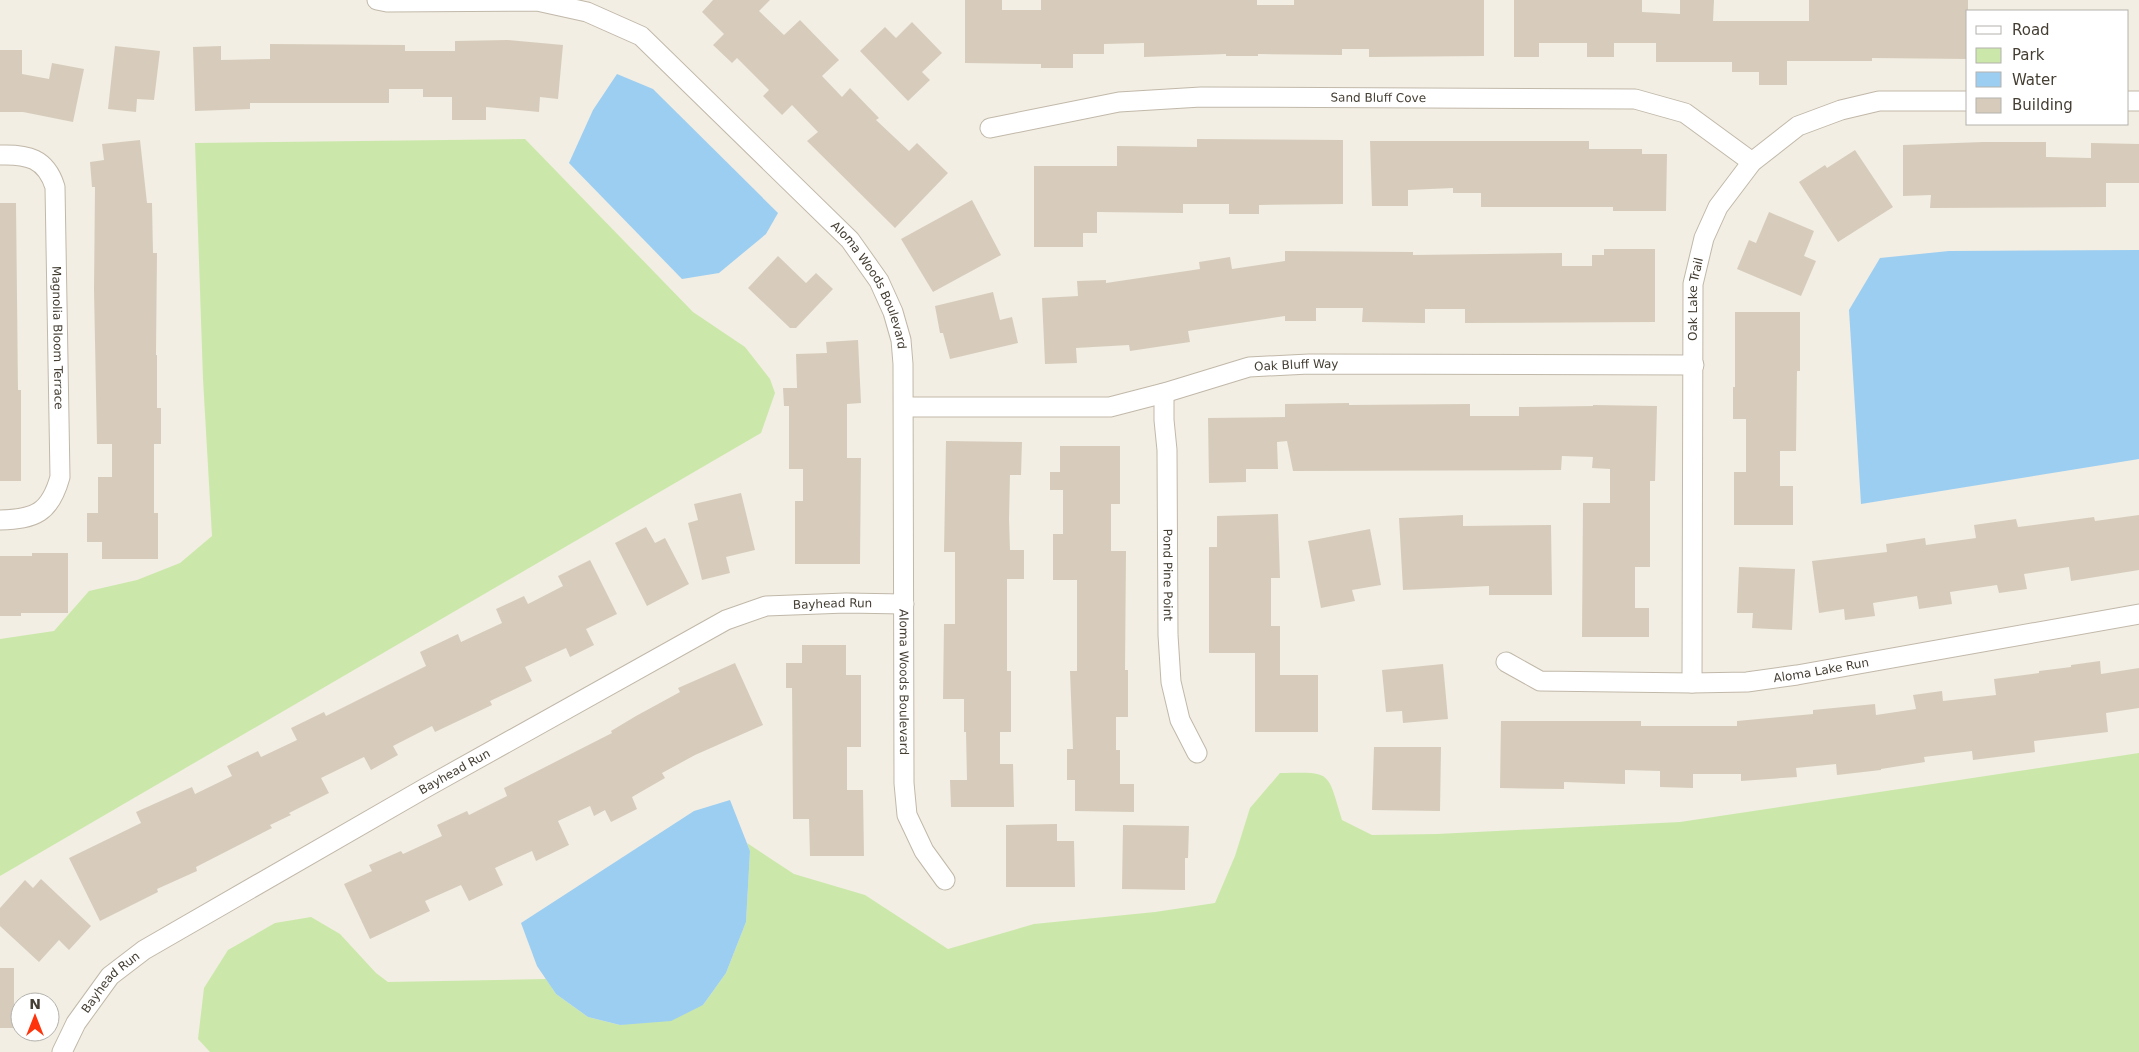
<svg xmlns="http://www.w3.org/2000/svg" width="2139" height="1052" font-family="'DejaVu Sans',sans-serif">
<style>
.green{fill:#cbe8aa}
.water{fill:#9ccef2}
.building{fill:#d7ccbb}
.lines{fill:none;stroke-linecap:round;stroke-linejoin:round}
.minor-casing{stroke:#c1b8a9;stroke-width:21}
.minor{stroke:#fff;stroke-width:19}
.labels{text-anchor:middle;stroke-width:4;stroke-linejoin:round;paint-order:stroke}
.street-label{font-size:12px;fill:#443e33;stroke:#fff}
</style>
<rect width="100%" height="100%" fill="#f2eee3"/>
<!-- green -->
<g class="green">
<path d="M525,139L693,312L745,347L770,379L775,393L761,433L0,876V639L54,631L89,591L137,580L180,563L212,536L203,379L195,143Z"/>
<path d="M2139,753V1052H210L198,1039L204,988L228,950L275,923L311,917L340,934L376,973L388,982L546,979L556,994L588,1017L620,1025L703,1005L726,973L746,922L750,851L747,843L794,874L865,895L948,949L1034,924L1155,912L1215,903L1235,856L1250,808L1280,773C1332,772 1327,770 1342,820L1372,835L1437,834L1680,822Z"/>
</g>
<!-- water -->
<g class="water">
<path d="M617,74L653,89L778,213L766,234L719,273L682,279L569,163L593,110Z"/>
<path d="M2139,250V459L1861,504L1849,310L1880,258L1949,251Z"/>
<path d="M730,800L750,851L746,922L726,973L703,1005L671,1021L620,1025L588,1017L556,994L537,966L521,923L694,811Z"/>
</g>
<!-- building -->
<g class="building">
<path d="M713,0H770L759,11L784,35L800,20L839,60L822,76L842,97L850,88L879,118L876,120L909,151L917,143L948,173L895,228L807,141L818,132L792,105L782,115L763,96L769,90L737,58L732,63L713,45L724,34L702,12Z"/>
<path d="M965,0H1002V10H1041V0H1257V5H1294V0H1484V56L1369,57V49H1342V55L1258,54V56H1226V54L1144,57V43L1104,44V54H1073V68H1041V64L965,63Z"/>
<path d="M1514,0H1642V12L1680,14V0H1714L1713,21H1809V0H1968V59L1872,58V61H1787V85H1759V72H1732V62H1656V43H1614V57H1587V43H1539V57H1514Z"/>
<path d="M912,22L942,53L922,72L930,80L908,101L860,51L885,27L896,38Z"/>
<path d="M507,40L563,45L558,99L540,97L539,112L486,107V120H452V97H423V89H389V103H250V109L195,111L193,47L221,46V60L270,59V44L405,45V51H455V41Z"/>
<path d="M115,46L160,51L154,100L137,99L136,112L108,109Z"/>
<path d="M0,50H22V74L49,79L52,63L84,69L73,122L23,112H0Z"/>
<path d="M1197,139L1343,140V204L1259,205V214H1229V204H1183V213L1097,212V233H1083V247H1034V166H1117V146L1197,147Z"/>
<path d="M140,140L147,203H152L153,253H157L156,355H157V408H161V444H154V513H158V559H102V542H87V513H98V477H112V444H97L94,290L95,187H92L90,162L104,160L102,144Z"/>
<path d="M1370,141H1589V149H1642V154H1667L1666,211H1613V207H1481V193H1453V188L1408,190V206H1372Z"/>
<path d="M1983,142H2046V157L2091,158V143L2139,144V183H2106V207L1930,208L1931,195L1903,196V145Z"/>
<path d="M1855,150L1893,207L1838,242L1799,182L1825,165L1827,168Z"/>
<path d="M972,200L1001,255L933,292L901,239Z"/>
<path d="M0,203H16L18,390H21V481H0Z"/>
<path d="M1769,212L1814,231L1804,256L1816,261L1801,296L1737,269L1749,240L1756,243Z"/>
<path d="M1604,249H1655V322L1465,323V309H1425V323L1362,322L1363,308H1316V321H1285V316L1188,331L1190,342L1130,351L1129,345L1076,348L1077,363L1045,364L1042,298L1078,296L1077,281L1106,280V283L1200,269L1199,262L1230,257L1232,269L1285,261V251L1413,252V255L1562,253V266H1592V255H1604Z"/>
<path d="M778,256L806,283L816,273L833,289L796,328H790L748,288Z"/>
<path d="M993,292L1000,320L1012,317L1018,343L950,359L943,333H940L935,306Z"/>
<path d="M1735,312H1800V371H1797L1796,451H1780V486H1793V525H1734V472H1746V419H1733V387H1735Z"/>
<path d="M858,340L861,403L847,404V458H861L860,564H795V501H803V469H789V406H784L783,388H797L796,354L827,353L826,342Z"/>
<path d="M1349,403V405L1470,404V416H1519V407L1593,406V405L1657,406L1655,481H1650V567H1635V608H1649V637H1582L1583,503H1610V469L1592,468L1593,457L1562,456L1561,470L1293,471L1287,441L1277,442L1278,469H1246V482L1209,483L1208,418L1285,417V404Z"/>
<path d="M946,441L1022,442L1021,475H1010L1009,519L1010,550H1024V579H1007V671H1011V732H1000V764H1013L1014,807H951L950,780H967L966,732H964V699H943L944,624H955V552H944Z"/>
<path d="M1060,446H1120V504H1111V551H1126L1125,670H1128V717H1116V750H1120V784H1134V812L1075,811V780H1067V749H1073L1070,671H1077V580H1053V534H1063V490H1050V472H1060Z"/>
<path d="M741,493L755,550L726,557L730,573L702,580L688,523L698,520L694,504Z"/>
<path d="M1278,514L1280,578H1271V626H1280V675H1318V732H1255V653H1209V547H1217V516Z"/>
<path d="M1463,515V526L1551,525L1552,595H1489V586L1403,590L1399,518Z"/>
<path d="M2139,515V570L2071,581L2069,567L2024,574L2027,589L1999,593L1997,585L1950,592L1952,604L1919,609L1917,596L1873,603L1875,616L1845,620L1844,609L1819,613L1812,561L1887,552L1886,544L1925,538L1926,545L1976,538L1974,525L2016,519L2018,527L2094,517L2095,521Z"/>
<path d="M646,527L655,543L665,538L689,584L647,606L615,543Z"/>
<path d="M1370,529L1381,585L1352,590L1355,601L1321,608L1308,541Z"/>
<path d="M32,553H68V613H21V616H0V556H32Z"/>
<path d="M590,560L617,614L586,629L594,645L570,657L566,648L525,667L532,681L490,701L492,705L435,732L432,726L393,746L398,755L371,770L364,757L321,778L329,793L289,813L291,815L270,825L272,828L196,867L197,871L157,889L158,892L100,921L69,858L141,823L136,812L192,787L195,794L232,776L227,766L258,751L261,757L297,740L291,728L324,712L326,716L426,666L420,652L458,634L461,642L502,623L496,609L524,596L528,604L563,586L558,576Z"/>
<path d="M1739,567L1795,569L1792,630L1752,628L1753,613H1737Z"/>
<path d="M802,645H846V675H861V747H847V790H863L864,856H810L809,819H793L792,688H786V663H802Z"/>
<path d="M2100,661L2101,674L2139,668V708L2106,713L2108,732L2034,741L2035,752L1973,760L1972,751L1924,757L1925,762L1881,769V770L1837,775L1836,764L1796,768L1797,777L1741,781V774H1693V788L1660,787V771L1625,770V784L1564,782V789L1500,788L1501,721H1641V726H1737V721L1813,714V710L1875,704L1876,715L1916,709L1913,695L1942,691L1943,701L1996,695L1994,679L2039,673V671L2071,667V665Z"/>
<path d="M735,663L763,725L695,755L662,773L665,778L632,797L637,809L611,822L605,810L594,816L590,806L558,821L569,845L536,861L532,851L495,868L503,885L469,901L461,885L425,901L430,911L370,939L344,884L372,871L369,865L401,851L403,854L442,836L437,825L467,811L469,815L507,796L504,788L612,733L611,731L636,716L680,692L678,688Z"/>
<path d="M1443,664L1448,719L1403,723L1402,711L1386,712L1382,670Z"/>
<path d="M1374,747H1441L1440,811L1372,810Z"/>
<path d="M1057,824V841H1074L1075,887H1006V825Z"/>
<path d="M1123,825L1189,826L1188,858H1185V890L1122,889Z"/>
<path d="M41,879L91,926L69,950L59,940L39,962L0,926V908L25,880L33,888Z"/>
<path d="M0,968H14V1006H20V1028H0Z"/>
</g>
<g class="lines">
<!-- minor casing -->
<g class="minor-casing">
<g id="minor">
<path id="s1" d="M377,0L387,2L537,1L587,12L641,36L850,240L879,281L893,312L901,340L903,364L904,783L907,815L924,851L945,880"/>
<path d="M2128,101H2139"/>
<path id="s2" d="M990,128L1119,102L1201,97L1635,99L1685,113L1752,162"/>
<path id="s3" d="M0,155C27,154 46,158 55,187L60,477C50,513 35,519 0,520"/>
<path id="s4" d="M1164,393V420L1167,450L1168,635L1171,682L1180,720L1197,753"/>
<path id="s5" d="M904,407H1110L1164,393L1249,367L1309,364L1694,365"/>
<path id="s6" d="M1506,662L1540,681L1692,683L1747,682L1797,675L2139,614"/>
<path id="s7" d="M1692,683L1693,284L1704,238L1718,207L1752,162L1798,126L1841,110L1879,101H1968"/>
<path id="s8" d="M62,1052L76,1023L110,976L144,950L427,787L726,620L766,606L846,603L904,604"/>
</g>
</g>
<!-- minor -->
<use href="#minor" class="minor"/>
</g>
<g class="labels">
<!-- street labels -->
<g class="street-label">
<text dy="4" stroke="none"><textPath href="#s2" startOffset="391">Sand Bluff Cove</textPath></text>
<text dy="4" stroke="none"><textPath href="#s1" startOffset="612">Aloma Woods Boulevard</textPath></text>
<text dy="4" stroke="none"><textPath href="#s7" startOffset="384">Oak Lake Trail</textPath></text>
<text dy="4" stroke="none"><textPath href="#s3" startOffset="221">Magnolia Bloom Terrace</textPath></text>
<text dy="4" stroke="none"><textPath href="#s5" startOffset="398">Oak Bluff Way</textPath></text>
<text dy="4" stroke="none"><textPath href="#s4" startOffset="182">Pond Pine Point</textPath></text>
<text dy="4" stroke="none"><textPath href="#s8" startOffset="911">Bayhead Run</textPath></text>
<text dy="4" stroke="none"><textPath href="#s6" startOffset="321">Aloma Lake Run</textPath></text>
<text dy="4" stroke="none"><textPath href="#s1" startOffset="1018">Aloma Woods Boulevard</textPath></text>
<text dy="4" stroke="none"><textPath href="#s8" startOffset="491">Bayhead Run</textPath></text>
<text dy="4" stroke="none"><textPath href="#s8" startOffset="86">Bayhead Run</textPath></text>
</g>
</g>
<!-- legend -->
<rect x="1966" y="10" width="162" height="115" fill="#ffffff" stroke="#b4b2ad"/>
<rect x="1976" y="26" width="25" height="8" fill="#ffffff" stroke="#b4b2ad"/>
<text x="2012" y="35" font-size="15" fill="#443e33">Road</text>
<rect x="1976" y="48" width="25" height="15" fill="#cbe8aa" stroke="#b4b2ad"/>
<text x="2012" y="60" font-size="15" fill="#443e33">Park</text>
<rect x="1976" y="72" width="25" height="15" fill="#9ccef2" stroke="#b4b2ad"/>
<text x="2012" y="85" font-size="15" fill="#443e33">Water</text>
<rect x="1976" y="98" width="25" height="15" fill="#d7ccbb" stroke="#b4b2ad"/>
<text x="2012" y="110" font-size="15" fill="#443e33">Building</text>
<!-- north arrow -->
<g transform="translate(35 1017)"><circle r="24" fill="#ffffff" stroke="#b4b2ad"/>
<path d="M0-4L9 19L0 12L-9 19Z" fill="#ff340d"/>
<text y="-8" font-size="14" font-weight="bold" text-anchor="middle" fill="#443e33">N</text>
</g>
</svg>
